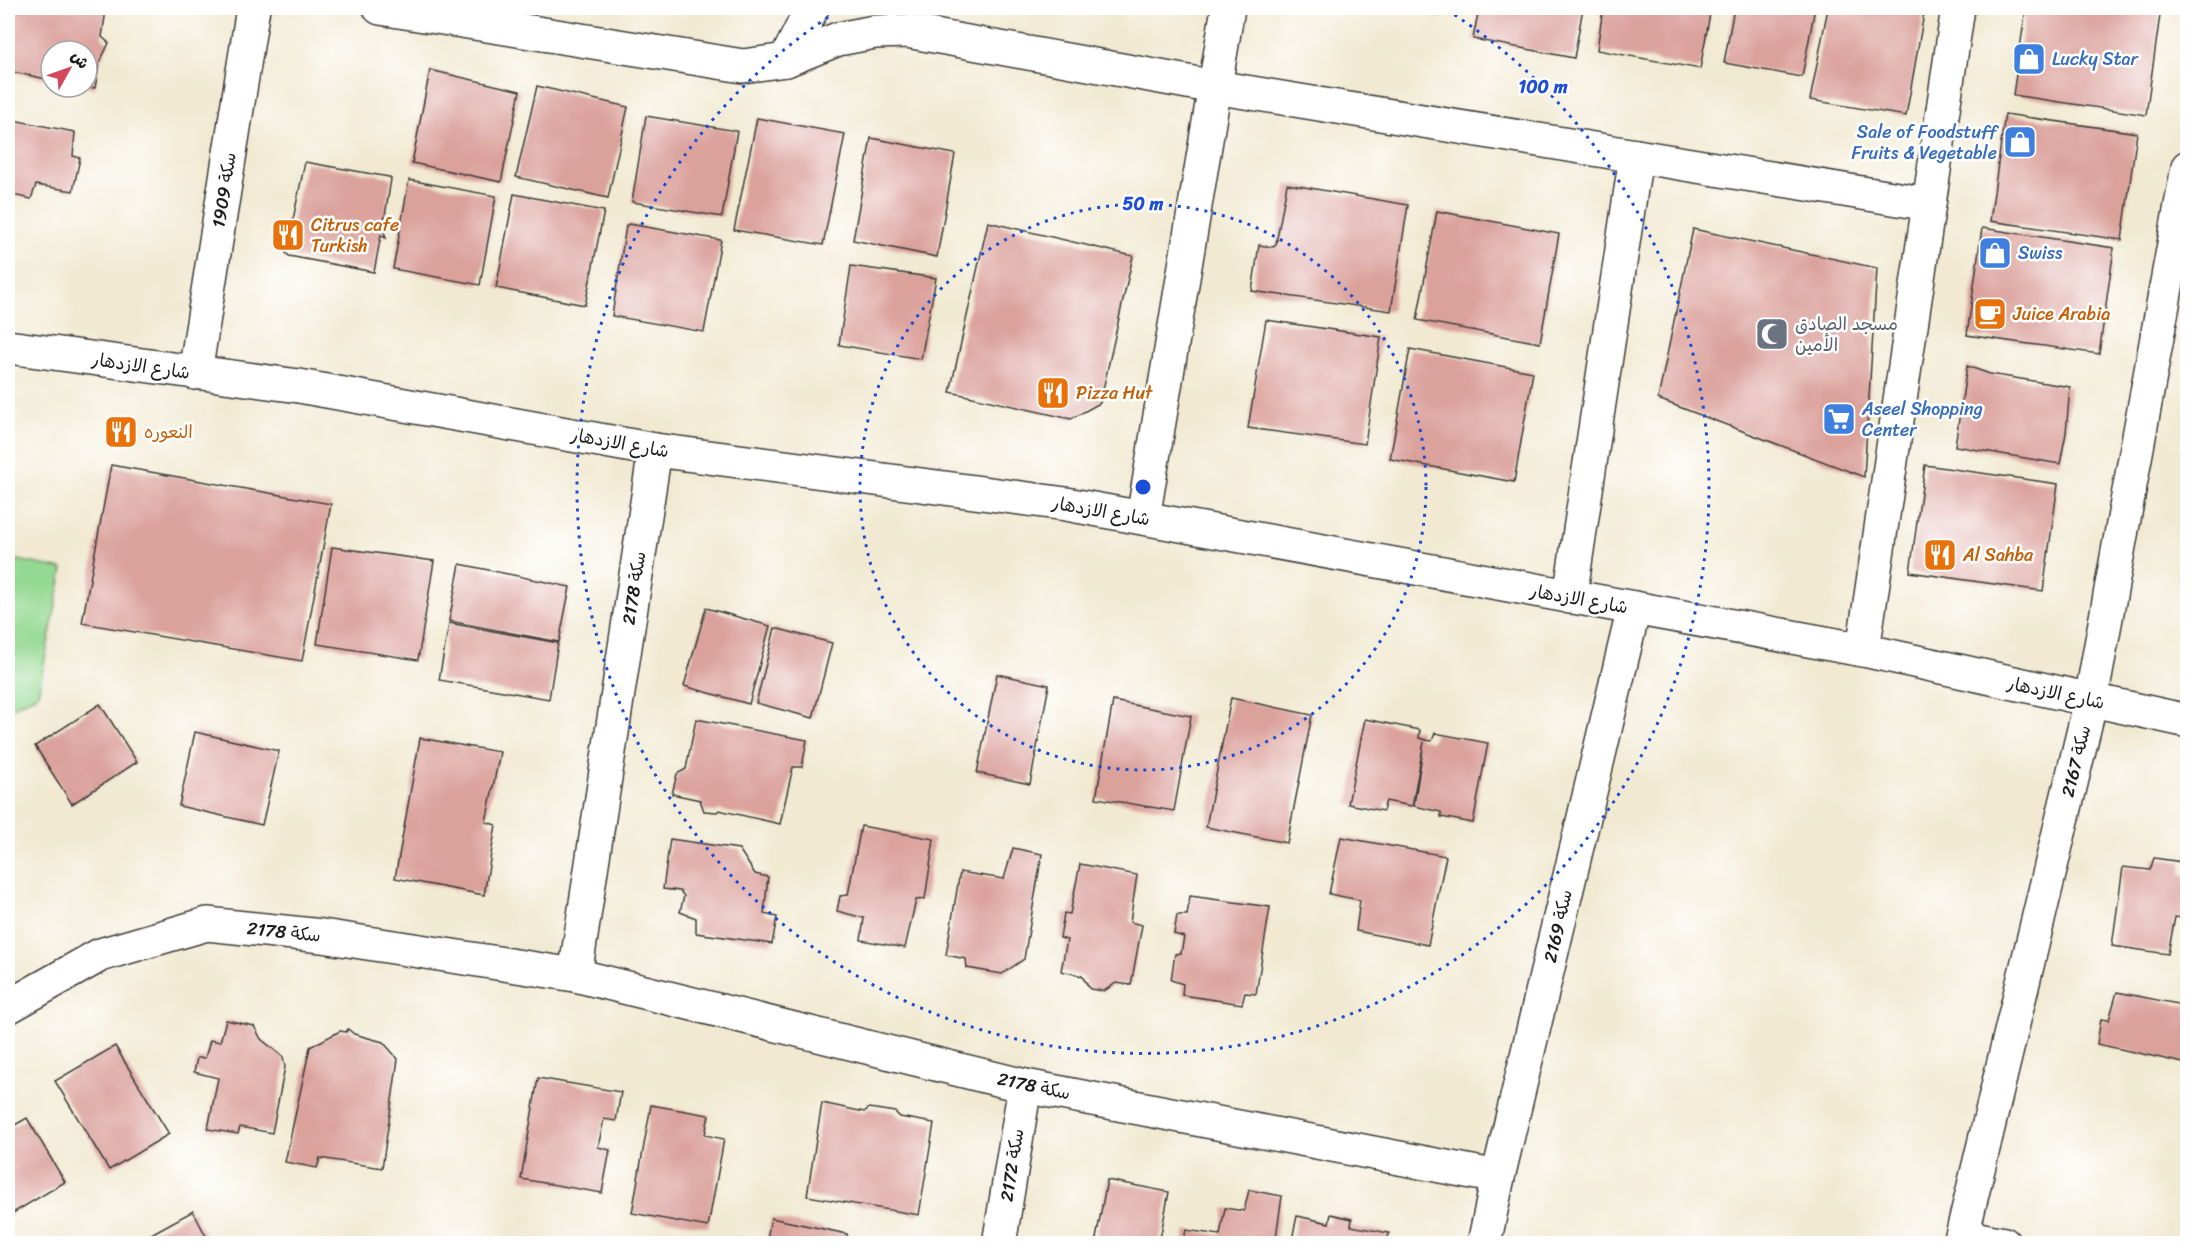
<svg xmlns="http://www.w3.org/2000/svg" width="2195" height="1251" font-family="Sriracha,'Playpen Sans Arabic',sans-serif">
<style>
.green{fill:#94d992;stroke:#587a57;stroke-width:1.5}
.building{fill:#dba19b}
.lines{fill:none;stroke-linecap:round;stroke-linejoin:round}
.minor-casing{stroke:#3c3b37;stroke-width:36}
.minor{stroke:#fff;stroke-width:33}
.ring{fill:none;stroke:#1d4ed8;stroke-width:3;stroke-dasharray:3 6}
.labels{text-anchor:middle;stroke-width:5;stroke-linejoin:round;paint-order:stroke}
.shop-label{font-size:18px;fill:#366cbe;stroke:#fff;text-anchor:start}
.street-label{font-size:18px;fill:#1c1c1c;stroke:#fff}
.food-label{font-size:18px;fill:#c56008;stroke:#fff;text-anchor:start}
.worship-label{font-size:18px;fill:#5b616d;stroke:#fff;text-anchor:start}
.centre{fill:#1d4ed8;stroke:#fff;stroke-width:3}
.ring-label{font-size:18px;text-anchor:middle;font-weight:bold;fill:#1d4ed8;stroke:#fff;stroke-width:5;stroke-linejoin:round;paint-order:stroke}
</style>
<rect width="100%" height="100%" fill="#fff"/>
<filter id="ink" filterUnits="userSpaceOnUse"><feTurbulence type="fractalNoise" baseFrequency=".0167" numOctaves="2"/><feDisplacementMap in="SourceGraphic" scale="12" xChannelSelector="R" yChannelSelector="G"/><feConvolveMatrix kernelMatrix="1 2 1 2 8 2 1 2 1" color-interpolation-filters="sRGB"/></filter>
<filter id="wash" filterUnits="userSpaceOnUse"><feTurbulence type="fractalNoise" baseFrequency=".008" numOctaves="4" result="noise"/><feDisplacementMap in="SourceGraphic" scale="24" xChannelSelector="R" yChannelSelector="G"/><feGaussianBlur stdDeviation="1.35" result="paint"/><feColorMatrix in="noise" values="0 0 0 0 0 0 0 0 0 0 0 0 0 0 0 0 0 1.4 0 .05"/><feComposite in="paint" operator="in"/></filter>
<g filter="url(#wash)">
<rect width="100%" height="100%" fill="#f1e9d1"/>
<!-- green -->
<path class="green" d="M8,558L63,569L38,694L8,710Z"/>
<g id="blocks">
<!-- building -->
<g class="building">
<path d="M8,8H59L76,11L78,8H95L106,10L102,37L109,43L99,64L95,88L87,87V51H51V80L8,71Z"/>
<path d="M1398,8H1439L1437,15Z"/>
<path d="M1479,8H1583L1574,58L1473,39Z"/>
<path d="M1603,8H1711L1700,69L1597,50Z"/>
<path d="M1734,8H1815L1802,77L1724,63Z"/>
<path d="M1828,8H1925L1906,116L1810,100Z"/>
<path d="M2026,8H2161L2146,115L2013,95Z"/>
<path d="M430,70L520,91L501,182L412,163Z"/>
<path d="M537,86L628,107L608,198L516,177Z"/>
<path d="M2005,114L2137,133L2122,240L1990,221Z"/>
<path d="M646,116L737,131L722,217L632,202Z"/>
<path d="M757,118L845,134L823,245L734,230Z"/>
<path d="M8,119L75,132L73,156L80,158L73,191L36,185L31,199L8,194Z"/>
<path d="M871,138L955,154L937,257L853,240Z"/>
<path d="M305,162L389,177L391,179L383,228L386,238L381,235L374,272L289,256L286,253Z"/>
<path d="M409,180L496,196L480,285L393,269Z"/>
<path d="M1287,184L1408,205L1391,311L1252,291L1259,245L1273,247L1276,244Z"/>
<path d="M514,194L604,211L585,305L496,288Z"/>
<path d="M1437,211L1559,234L1540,343L1417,320Z"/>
<path d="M988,222L1133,256L1100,403L1071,419L950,392Z"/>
<path d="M629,224L721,240L704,332L612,316L626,226Z"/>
<path d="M1982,228L2114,248L2099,354L1967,335Z"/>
<path d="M1693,229L1877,268L1864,477L1658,399Z"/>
<path d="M851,266L936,278L921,359L839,345Z"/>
<path d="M1266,320L1381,337L1365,444L1248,428Z"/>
<path d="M1410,349L1533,372L1514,482L1390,459Z"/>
<path d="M1967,366L1990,374L2070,387L2066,433L2060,464L1955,446Z"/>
<path d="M111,465L331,504L302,661L82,623Z"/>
<path d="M1925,465L2058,484L2043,591L1910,572Z"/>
<path d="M332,547L434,561L418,660L317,644Z"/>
<path d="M460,564L570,587L559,642L449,621Z"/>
<path d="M706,608L770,626L749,704L684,686Z"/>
<path d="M449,623L558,643L549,699L439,680Z"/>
<path d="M775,628L832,643L813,718L756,703Z"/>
<path d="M997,674L1049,685L1030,784L977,773Z"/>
<path d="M1231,698L1312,715L1287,843L1206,827Z"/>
<path d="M1113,701L1191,716L1174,811L1096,798Z"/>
<path d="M100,704L137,762L72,804L35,746Z"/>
<path d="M696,719L807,740L802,767H793L780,824L719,810L717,812L704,811L700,800L672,794L677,774L686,769Z"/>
<path d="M1365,719L1420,730L1419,738L1426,740L1432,741L1435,733L1488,743L1473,823L1441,817V812L1414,806L1424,742L1412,806L1386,801L1383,811L1348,804Z"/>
<path d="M195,732L279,751L262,825L179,806Z"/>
<path d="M420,738L500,752L486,822L496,825L484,895L395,878Z"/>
<path d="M861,826L934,839L925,899L916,900L905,948L861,940L864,918L837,911L840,896L848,895Z"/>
<path d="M1341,837L1446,856L1428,945L1356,931L1360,900L1329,894Z"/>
<path d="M670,839L739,849L755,874L768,877L764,914L777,917L772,944L696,933V918L680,912L684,896L680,891L663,889Z"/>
<path d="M1013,848L1042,854L1024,959L1002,974L967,968L966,959L946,955L960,872L1004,879Z"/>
<path d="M2154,858L2182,862L2181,874L2188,877L2182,918L2175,917L2168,954L2112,946L2123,867L2150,870Z"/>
<path d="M1080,864L1137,875L1130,922L1142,925L1131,985L1116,983L1104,991L1090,989L1082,976L1061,971L1067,940L1060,938L1064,913L1070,914Z"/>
<path d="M1190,896L1270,907L1256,994L1245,993L1242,1004L1182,995L1183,984L1171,980L1175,954L1181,953L1184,937L1174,934L1177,915H1187Z"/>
<path d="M2117,992L2188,1006V1064L2097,1044L2101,1019L2109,1020Z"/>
<path d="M226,1020L254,1026L261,1039L283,1057L285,1067L272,1133L240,1127L238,1134L208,1129L218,1078L194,1072L197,1058H205L210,1040L220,1042Z"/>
<path d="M348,1029L354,1034L383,1042L398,1059L382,1168L320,1158L317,1168L285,1162L310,1047L340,1031L346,1032Z"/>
<path d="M115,1046L169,1134L109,1170L55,1081Z"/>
<path d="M538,1078L621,1092L616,1121L604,1119L598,1147L610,1150L602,1193L521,1179Z"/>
<path d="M822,1103L864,1112L869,1108L895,1112L900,1117L934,1123L919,1215L807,1196Z"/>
<path d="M651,1105L709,1115L705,1135L724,1139L708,1227L632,1213Z"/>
<path d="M27,1118L65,1182L8,1216V1129Z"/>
<path d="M1107,1180L1169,1192L1159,1244H1095Z"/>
<path d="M1249,1190L1282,1196L1275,1244H1183L1186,1230L1220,1235L1225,1208L1244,1211Z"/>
<path d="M193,1211L210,1244H133Z"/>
<path d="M1331,1214L1352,1219L1351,1226L1389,1233L1387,1244H1291L1297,1216L1329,1223Z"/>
<path d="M771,1218L847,1234L848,1240L859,1244H766Z"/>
</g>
</g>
</g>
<g filter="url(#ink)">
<use href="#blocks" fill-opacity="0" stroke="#3c3b37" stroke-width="1.5"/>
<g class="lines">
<!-- minor casing -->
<g class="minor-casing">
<g id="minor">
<path d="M380,8L743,66L786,60L838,39L875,32L907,31L1215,87L1929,204"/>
<path d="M786,60L812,8"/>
<path d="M8,347L299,386L655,450L1066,504L1863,650L2188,721"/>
<path d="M195,373L253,8"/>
<path d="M1143,518L1228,8"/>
<path d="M1570,597L1636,156"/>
<path d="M1863,650L1958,8"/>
<path d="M575,975L655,450"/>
<path d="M8,1007L100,955L207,924L322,936L575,975L1025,1086L1498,1177"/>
<path d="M1962,1236L2004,1244"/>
<path d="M999,1244L1025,1086"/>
<path d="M1484,1244L1498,1177L1634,608"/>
<path d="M1960,1244L2091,700L2188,167"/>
</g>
</g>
<!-- minor -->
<use href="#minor" class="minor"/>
</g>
</g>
<!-- distance rings -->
<g class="ring">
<circle cx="1143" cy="487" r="283"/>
<path d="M1447 10A566 566 0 1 1 839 10"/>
</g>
<!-- icons -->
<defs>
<g id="shop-square" transform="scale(1.725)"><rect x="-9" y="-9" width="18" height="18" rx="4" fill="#3f7fe0" stroke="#fff"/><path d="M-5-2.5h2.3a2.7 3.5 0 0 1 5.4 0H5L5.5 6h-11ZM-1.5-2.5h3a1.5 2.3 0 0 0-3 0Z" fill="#fff"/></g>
<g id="restaurant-square" transform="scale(1.725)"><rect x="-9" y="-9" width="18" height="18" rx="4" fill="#e8710a" stroke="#fff"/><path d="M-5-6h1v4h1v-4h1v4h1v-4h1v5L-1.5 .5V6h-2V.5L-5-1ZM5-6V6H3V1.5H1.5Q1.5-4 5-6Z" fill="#fff"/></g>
<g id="cafe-square" transform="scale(1.725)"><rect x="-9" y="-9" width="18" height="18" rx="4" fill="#e8710a" stroke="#fff"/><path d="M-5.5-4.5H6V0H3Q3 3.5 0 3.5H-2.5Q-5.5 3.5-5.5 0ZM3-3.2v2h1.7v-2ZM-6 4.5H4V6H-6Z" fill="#fff"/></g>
<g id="mosque-square" transform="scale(1.725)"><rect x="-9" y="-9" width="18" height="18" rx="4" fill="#6b7280" stroke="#fff"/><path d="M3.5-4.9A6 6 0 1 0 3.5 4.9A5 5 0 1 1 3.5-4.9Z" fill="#fff"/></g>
<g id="supermarket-square" transform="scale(1.725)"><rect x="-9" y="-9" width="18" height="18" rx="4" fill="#3f7fe0" stroke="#fff"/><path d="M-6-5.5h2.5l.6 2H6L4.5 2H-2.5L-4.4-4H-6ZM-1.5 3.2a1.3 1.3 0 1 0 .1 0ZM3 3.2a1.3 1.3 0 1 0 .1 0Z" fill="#fff"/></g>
</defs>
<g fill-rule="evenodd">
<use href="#shop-square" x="2029" y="59"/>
<use href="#shop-square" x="2020" y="142"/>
<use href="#restaurant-square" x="288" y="235"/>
<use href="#shop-square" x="1995" y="253"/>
<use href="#cafe-square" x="1990" y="314"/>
<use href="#mosque-square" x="1772" y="334"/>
<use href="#restaurant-square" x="1053" y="393"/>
<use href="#supermarket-square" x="1839" y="419"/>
<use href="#restaurant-square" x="121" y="432"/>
<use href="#restaurant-square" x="1940" y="555"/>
</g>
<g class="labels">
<!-- shop labels -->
<g class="shop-label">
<text x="2052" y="65">Lucky Star</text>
<text x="1997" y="138" text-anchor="end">Sale of Foodstuff<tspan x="1997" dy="21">Fruits &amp; Vegetable</tspan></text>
<text x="2018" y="259">Swiss</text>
<text x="1862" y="415">Aseel Shopping<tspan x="1862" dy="21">Center</tspan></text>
</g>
<!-- street labels -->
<g class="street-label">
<text transform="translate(224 190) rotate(-81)" y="6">سكة 1909</text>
<text transform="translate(141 366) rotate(8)" y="6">شارع الازدهار</text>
<text transform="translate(620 443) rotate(10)" y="6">شارع الازدهار</text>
<text transform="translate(1101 511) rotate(10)" y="6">شارع الازدهار</text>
<text transform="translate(634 588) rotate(-81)" y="6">سكة 2178</text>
<text transform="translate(1579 599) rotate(10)" y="6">شارع الازدهار</text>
<text transform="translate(2056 693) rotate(12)" y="6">شارع الازدهار</text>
<text transform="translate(2076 761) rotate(-76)" y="6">سكة 2167</text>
<text transform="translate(1558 926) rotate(-77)" y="6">سكة 2169</text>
<text transform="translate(284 932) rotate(6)" y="6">سكة 2178</text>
<text transform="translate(1034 1086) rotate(12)" y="6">سكة 2178</text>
<text transform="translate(1012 1165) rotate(-81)" y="6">سكة 2172</text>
</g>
<!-- food labels -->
<g class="food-label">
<text x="311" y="231">Citrus cafe<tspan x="311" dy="21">Turkish</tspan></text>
<text x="2013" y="320">Juice Arabia</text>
<text x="1076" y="399">Pizza Hut</text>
<text x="144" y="438">النعوره</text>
<text x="1963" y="561">Al Sahba</text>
</g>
<!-- worship labels -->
<g class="worship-label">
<text x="1795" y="330">مسجد الصادق<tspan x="1795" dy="21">الأمين</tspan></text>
</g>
</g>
<circle cx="1143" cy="487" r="9" class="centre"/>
<g class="ring-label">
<text x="1543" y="93">100 m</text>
<text x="1143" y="210">50 m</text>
</g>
<!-- margin -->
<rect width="2195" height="1251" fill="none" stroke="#fff" stroke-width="30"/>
<!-- north arrow -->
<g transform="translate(69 69) rotate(50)"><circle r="28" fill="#ffffff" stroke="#a4a4a4" stroke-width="1.5"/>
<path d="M0-4.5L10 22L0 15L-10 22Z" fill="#d1495b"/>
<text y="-9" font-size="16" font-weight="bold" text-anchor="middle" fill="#1c1c1c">ش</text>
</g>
</svg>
